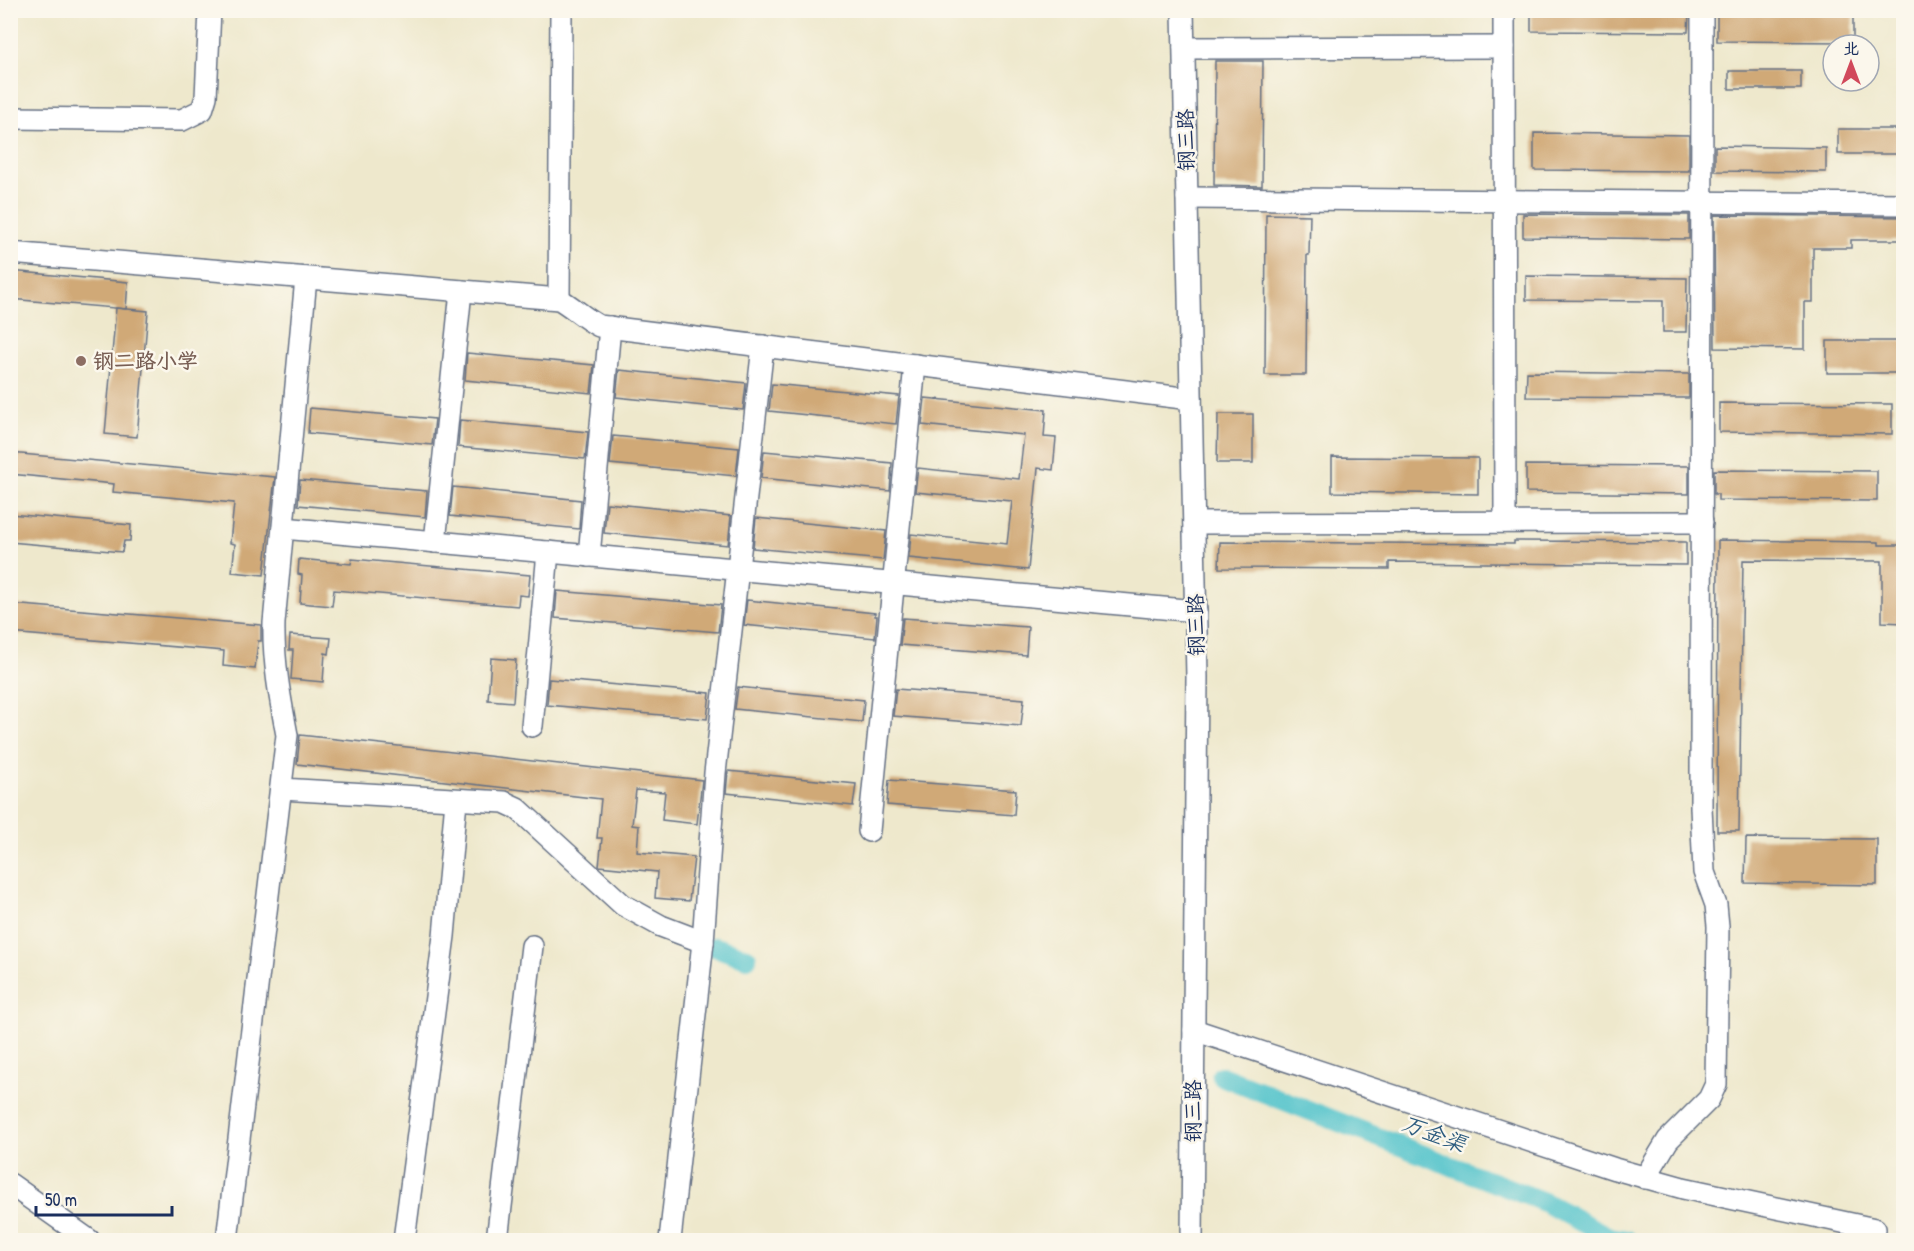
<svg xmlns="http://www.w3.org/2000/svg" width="1914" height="1251" font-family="'Patrick Hand','LXGW WenKai TC',sans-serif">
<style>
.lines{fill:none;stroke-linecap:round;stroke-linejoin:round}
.canal{stroke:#58c5cc;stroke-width:20}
.building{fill:#d0a977}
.minor-casing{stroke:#657084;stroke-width:24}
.minor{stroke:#fff;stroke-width:21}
.education-dot{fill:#8d6e63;stroke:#fbf7ec;stroke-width:2}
.labels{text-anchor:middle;stroke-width:5;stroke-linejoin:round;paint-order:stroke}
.street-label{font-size:21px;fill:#1b2f5e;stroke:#fbf7ec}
.education-label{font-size:21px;font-weight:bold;fill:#785e54;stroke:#fbf7ec;text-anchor:start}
.water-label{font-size:22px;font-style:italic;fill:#2d5c7f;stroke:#fbf7ec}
</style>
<rect width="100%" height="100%" fill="#fbf7ec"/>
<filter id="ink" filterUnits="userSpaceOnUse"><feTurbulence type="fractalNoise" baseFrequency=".0167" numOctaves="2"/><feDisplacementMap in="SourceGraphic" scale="12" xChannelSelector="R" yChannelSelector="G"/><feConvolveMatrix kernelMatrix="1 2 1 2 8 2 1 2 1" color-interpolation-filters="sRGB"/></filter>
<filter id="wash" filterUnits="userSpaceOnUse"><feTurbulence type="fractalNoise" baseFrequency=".008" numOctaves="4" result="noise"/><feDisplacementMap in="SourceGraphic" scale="24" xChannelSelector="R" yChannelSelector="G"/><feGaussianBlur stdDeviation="1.35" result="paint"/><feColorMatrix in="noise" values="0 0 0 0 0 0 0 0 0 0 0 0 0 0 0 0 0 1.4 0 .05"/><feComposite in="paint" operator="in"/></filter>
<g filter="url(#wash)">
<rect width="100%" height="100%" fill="#eee8cc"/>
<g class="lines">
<!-- canal -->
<g class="canal">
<path d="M715,947L747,958"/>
<path d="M1221,1076L1544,1202L1609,1237L1627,1240"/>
</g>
</g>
<g id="blocks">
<!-- building -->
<g class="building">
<path d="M1531,10H1689L1688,32L1531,31Z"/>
<path d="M1717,10L1853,11V42L1717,41Z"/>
<path d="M1215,61H1263L1262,186L1214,185Z"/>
<rect x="1729" y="71" width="72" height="18"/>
<rect x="1838" y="129" width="66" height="25"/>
<path d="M1534,133L1689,135V171L1534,170Z"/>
<path d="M1715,146L1826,148V172L1715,171Z"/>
<path d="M1266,214L1310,215L1309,255H1307L1306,375H1265Z"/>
<path d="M1523,214L1689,215V239L1523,237Z"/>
<path d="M1714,215L1904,217V240H1851V248H1813V302H1805V349L1715,348Z"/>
<path d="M10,271L128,282L126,309L10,299Z"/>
<path d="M1526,276L1687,278L1686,332H1663V301L1526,300Z"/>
<path d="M116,308L148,311L137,437L105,434Z"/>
<rect x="1827" y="341" width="77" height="32"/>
<path d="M467,353L594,365L591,393L465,380Z"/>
<path d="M619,370L746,383L743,410L616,397Z"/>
<path d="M1527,372L1689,374V398L1526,397Z"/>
<path d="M772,384L899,396L896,424L769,411Z"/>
<path d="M925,398L1046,410L1044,437L1056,438L1053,470L1038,468L1028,570L909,558L911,534L1007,544L1012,501L915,492L918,468L1019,479L1024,435L922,425Z"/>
<path d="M1719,403L1892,404V434L1719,432Z"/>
<path d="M310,408L435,419L432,445L308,433Z"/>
<path d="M1218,414H1253V463H1217Z"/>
<path d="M460,420L588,432L585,459L458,447Z"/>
<path d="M613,436L739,448L736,476L610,464Z"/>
<path d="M764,451L892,463L890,491L761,478Z"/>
<path d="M10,453L275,477L264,575L232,572L235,544L230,543L234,503L113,492L114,484L10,474Z"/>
<path d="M1332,457L1478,458V494L1332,492Z"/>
<path d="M1526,465L1689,466V494L1526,492Z"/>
<path d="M1714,470L1877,471V501L1718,500V494H1714Z"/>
<path d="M300,480L427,491L425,517L298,505Z"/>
<path d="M453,487L581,500L579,529L450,516Z"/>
<path d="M607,503L731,516L728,545L604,533Z"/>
<path d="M10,514L131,525L130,541H124L122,552L10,542Z"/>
<path d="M756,518L886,531L883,560L753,548Z"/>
<path d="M1718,540L1879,542V545H1904V623L1882,622V561L1743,560L1739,831H1717Z"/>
<path d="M1514,541L1686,542V565L1389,562V569L1219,568L1220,542L1514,544Z"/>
<path d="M299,559L351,564L352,559L530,575L528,596L519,595L518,606L334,590L332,606L300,603L302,575L298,574Z"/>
<path d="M557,591L721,605L718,632L555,618Z"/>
<path d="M747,600L875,613V616H877L875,638L744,625Z"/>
<path d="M10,604L261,625V641H258L255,669L223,666L224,651L10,633Z"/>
<path d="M903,618L1028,627L1026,655L900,645Z"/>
<path d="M290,635L331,638L329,654L325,653L323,682L291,679L293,650H289Z"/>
<path d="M491,658L516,660L513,702L488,700Z"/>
<path d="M549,679L710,693L707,719L547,705Z"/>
<path d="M738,687L864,700L862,722L735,709Z"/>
<path d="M896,689L1024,699L1021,726L893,716Z"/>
<path d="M300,735L702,780L697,824L662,820L665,792L636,790L632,825L639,826L637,852L694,857L689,901L655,898L657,872L599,866L602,838H597L601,799L297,764Z"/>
<path d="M728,771L856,784L853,806L726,793Z"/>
<path d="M889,780L1016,790L1014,815L887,805Z"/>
<path d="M1746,838L1877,839V885L1745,883Z"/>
</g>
</g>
</g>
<g filter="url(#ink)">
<use href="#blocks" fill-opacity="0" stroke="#657084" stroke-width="1.5"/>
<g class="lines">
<!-- minor casing -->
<g class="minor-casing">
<g id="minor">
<path d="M1183,10L1197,677L1192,1240"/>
<path d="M1504,10L1505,522"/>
<path d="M1184,48L1504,47"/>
<path d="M10,118L182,120L202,110L206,97L210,10"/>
<path d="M1187,198L1904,204"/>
<path d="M10,253L559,299C573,307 584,318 599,326L1191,399"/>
<path d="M559,299L561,10"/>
<path d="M1194,523L1702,522"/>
<path d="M283,528L1196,611"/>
<path d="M435,542L461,291"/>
<path d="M589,556L610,327"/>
<path d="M532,726L548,552"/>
<path d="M281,789L504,802L517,808L623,905L661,926L703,942"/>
<path d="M869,831L915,365"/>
<path d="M1194,1030L1615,1169L1683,1188L1875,1229"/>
<path d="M1645,1178L1668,1140L1709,1099L1716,1084L1718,926L1716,905L1704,872L1701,807L1702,10"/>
<path d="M10,1184L89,1240"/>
<path d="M227,1240L287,735C280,698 273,661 274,623L306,278"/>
<path d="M404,1240L444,936L456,800"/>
<path d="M497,1240L532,946"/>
<path d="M670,1240L703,942L715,773L763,346"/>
</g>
</g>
<!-- minor -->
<use href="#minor" class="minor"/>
</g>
</g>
<!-- markers -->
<circle class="education-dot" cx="81" cy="361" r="6"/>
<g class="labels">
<!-- street labels -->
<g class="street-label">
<text transform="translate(1186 140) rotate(-91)" y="7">钢三路</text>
<text transform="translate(1196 625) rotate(-91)" y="7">钢三路</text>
<text transform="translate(1193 1111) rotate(-90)" y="7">钢三路</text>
</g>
<!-- education labels -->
<g class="education-label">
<text x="93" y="368">钢二路小学</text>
</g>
<!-- water labels -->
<g class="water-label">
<text transform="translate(1434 1133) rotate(21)" y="8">万金渠</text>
</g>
</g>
<!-- margin -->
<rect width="1914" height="1251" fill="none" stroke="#fbf7ec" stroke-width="36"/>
<!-- north arrow -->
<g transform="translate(1851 63)"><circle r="28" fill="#fbf7ec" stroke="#a1a7b3" stroke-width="1.5"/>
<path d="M0-4.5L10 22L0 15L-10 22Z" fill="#d1495b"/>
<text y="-9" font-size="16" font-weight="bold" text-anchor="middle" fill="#1b2f5e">北</text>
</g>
<!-- scale -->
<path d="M36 1206v9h136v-9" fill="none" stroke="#1b2f5e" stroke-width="3"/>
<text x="45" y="1206" font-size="18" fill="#1b2f5e" stroke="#fbf7ec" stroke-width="4.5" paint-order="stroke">50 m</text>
</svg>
